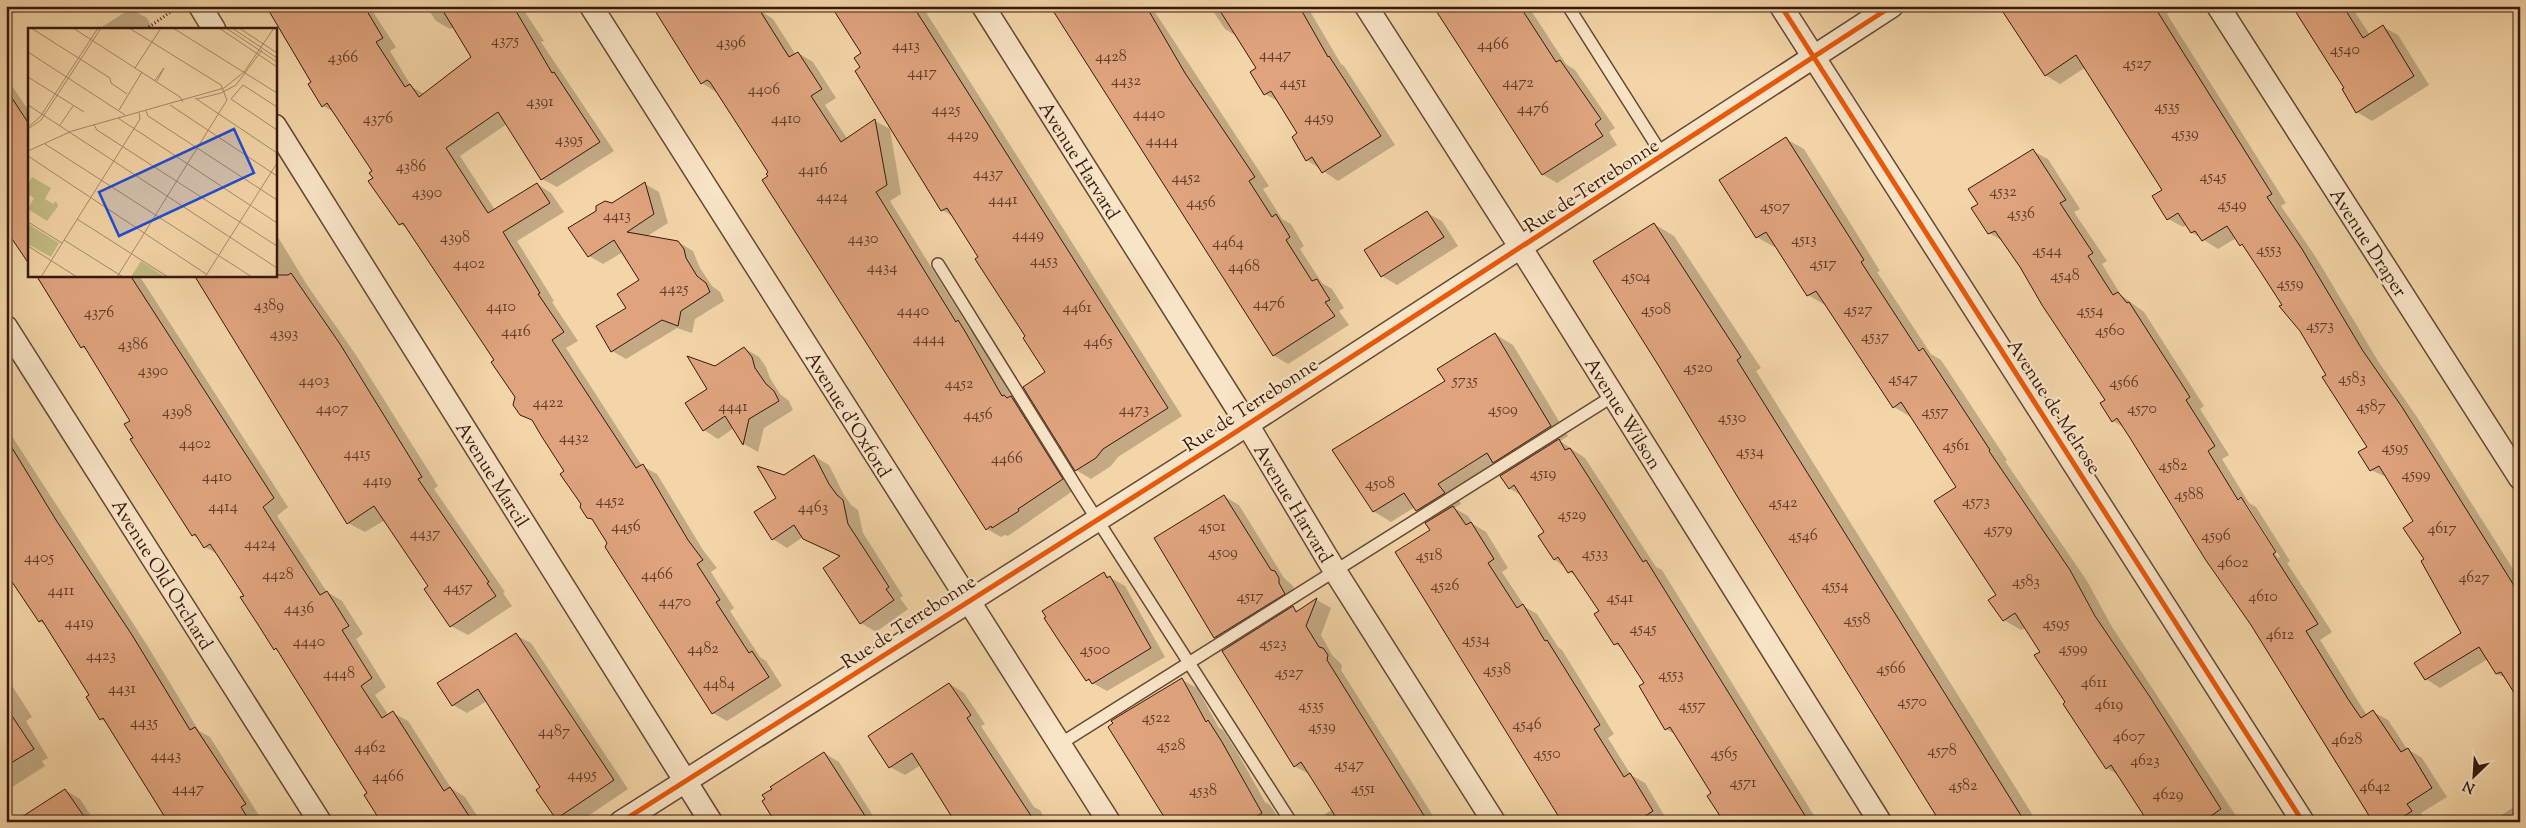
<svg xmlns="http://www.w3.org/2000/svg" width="2526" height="828" font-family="'Sorts Mill Goudy',serif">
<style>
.shadow{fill:#0003;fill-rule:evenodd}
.building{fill:#dfa47e;stroke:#36190d}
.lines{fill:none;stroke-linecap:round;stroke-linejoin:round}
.service-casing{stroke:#664834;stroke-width:14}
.minor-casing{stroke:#664834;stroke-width:25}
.path{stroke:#36190d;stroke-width:3;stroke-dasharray:1 2.5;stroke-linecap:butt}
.service{stroke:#f8e4c6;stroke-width:11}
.minor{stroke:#f8e4c6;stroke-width:22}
.cycleway-casing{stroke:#f8e4c6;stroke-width:8}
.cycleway{stroke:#e8590c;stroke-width:5}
.labels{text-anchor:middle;stroke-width:4.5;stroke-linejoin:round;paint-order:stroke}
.number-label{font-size:16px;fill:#603c29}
.street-label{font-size:19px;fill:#36190d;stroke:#f8e4c6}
.inset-road{fill:none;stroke:#a88a69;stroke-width:1}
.view{fill:#1d4ed8;fill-opacity:0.15;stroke:#1d4ed8;stroke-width:2.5}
.inset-edge{fill:none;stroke:#36190d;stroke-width:2.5}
</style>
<rect width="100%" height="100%" fill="#f4d5a7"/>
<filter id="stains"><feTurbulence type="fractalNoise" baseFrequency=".004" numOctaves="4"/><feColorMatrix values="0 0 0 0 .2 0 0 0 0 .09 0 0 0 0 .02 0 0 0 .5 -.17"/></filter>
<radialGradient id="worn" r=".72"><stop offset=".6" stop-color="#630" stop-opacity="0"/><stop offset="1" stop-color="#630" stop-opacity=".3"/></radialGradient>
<!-- shadow -->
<g class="shadow">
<path d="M268,6H369L396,47L390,51L412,87L424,94L473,57L454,27L450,29L436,21L426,6H521L544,41L541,42L614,151L557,187L542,179L507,124L460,156L495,210L537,184L551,193L564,212L517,241L554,301L552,302L578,341L566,348L642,466L657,474L703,550L717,568L711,572L734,608L730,611L760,657L766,661L782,686L727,721L713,713L595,521L588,517L566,471L535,422L521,414L516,397L496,361L410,230L400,224L374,178V171L334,112L323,106L313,83Z"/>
<path d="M653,6H757L761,11L773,19L796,55L798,53L813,62L836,98L825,105L848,140L875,121L890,129L901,194L890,201L969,328L981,343L1012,398L1026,406L1077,488L1008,536L1005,535L1001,537L987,529L769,177L770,173L716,92L702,83Z"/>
<path d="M834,6H922L1182,416L1118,457L1111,466L1091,479L1076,470L1046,372L980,258L954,217L942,210L857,71L862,68L863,54Z"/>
<path d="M1053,6H1151L1269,186L1263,189L1282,219L1291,224L1304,246L1300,249L1322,283L1332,289L1344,308L1339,311L1349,325L1288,364L1273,355Z"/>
<path d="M1213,6H1307L1341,64L1344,66L1395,145L1338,181L1307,160L1293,137L1299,134L1279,102L1265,94L1252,72L1258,69L1238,37L1225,29L1211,8Z"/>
<path d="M1432,6H1528L1566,64L1575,70L1615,128L1609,132L1617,145L1557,183L1542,174L1439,13Z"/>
<path d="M2011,6H2175L2176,8L2167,14L2286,203L2281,206L2317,259L2378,361L2417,417L2520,580V696L2508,679L2497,674L2488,659L2440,688L2426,679L2462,634L2426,559L2415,521L2388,478L2371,470L2360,453L2369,447L2301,330L2246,248L2236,238L2218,249L2191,232L2187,225L2183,227L2168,219L2164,190L2086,67L2060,84L2045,75Z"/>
<path d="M2294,6H2351L2370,35L2383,27L2398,35L2429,85L2372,121L2357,112L2343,90L2346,88Z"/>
<path d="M130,9L147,18L153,29H99Z"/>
<path d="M6,77L29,111V263L6,228Z"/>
<path d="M1786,139L1804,149L1880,271L1877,272L1931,354L1941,360L2007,460L2005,461L2087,581L2112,627L2240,822H2149L2118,775L2107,768L2067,703L2041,652L2025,628L2021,630L2004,620L1997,595L1958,487L1911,417L1894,407L1825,305L1808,295L1776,246L1774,247L1757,237Z"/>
<path d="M2033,151L2048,159L2080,209L2074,212L2107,261L2102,264L2121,295L2144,312L2204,406L2200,409L2229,455L2222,459L2249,503L2256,507L2290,561L2287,563L2332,632L2320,640L2363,709L2367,715L2373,712L2388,720L2407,749L2422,758L2447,797L2421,813L2426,820L2423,822H2378L2125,428L2113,421L2107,400L2003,241L1989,233L1979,205ZM2243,503H2246L2280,557L2278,558Z"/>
<path d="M645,184L659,192L668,223L646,237L678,242L693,251L700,268L712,286L720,292L724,301L695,319L692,333L677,328L626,359L612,351L641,281L623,252L603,264L589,256L612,205Z"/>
<path d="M1427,213L1442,221L1458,246L1397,285L1382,276Z"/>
<path d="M1654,224L1674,236L1761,368L1756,371L2037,822H1951Z"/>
<path d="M275,232L307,285L356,355L438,486L434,489L505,592L503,593L512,606L468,635L451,626L429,587L385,520L365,532L348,523L195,275H275Z"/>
<path d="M36,275H139L288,507L277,516L327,592L342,601L363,634L356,639L386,687L375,695L389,716L393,713L408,721L451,788L465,797L481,822H382L369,793L279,651L274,649L219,555L205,547L199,539L193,535L135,438L132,421L89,352L82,347Z"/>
<path d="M1495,334L1513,345L1568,436L1560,441L1585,458L1656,567L1662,570L1818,822H1725L1713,794L1676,735L1666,729L1645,683L1623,649L1615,644L1600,612L1578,578L1554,559L1545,532L1522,496L1509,488L1510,471L1501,466L1455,494L1461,504L1454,508L1468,516L1473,524L1486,532L1508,568L1502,572L1525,607L1537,614L1558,647L1562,650L1614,734L1608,738L1631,775L1645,783L1667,820L1664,822H1565L1432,531L1433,519L1415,507L1391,522L1373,511L1447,381Z"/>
<path d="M744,348L759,357L766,367L770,378L780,394L789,401L793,410L764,428L758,452L744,444L734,428L718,439L704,430L709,389L715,367Z"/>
<path d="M6,427L147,645L199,731L210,737L263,822H169L108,723L101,719L91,695L46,625L39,621L6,558Z"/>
<path d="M814,456L829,465L843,493L851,505L858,510L863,533L903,596L900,598L908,609L876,632L861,623L824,568L841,557L803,537L787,548L773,539L778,499L784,476Z"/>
<path d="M1224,496L1239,505L1284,578L1294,587L1293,592L1299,602L1291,607L1299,611L1317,600L1331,608L1321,635L1332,655L1342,665L1341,670L1437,822H1330L1325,814L1333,809L1309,774L1294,766L1231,647L1215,637Z"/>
<path d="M1104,574L1125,586L1165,657L1107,691L1087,680Z"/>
<path d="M516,635L531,643L628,789L579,822H563L557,818L542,787L487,701L467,713L453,705Z"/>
<path d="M6,676L32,717L26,721L48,758L42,761L45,766L6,791Z"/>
<path d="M1182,680L1197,688L1219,728L1223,730L1237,752L1265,802L1270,805L1281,822H1170L1109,727Z"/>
<path d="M950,684L964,693L985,724L981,726L1034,807L1040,810L1046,822H957L921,765L905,775L890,767Z"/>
<path d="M824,753L839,762L877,822H777Z"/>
<path d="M65,790L80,799L95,822H16Z"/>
<path d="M2520,803V822H2491Z"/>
</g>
<!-- building -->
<g class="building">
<path d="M266,6H364L383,38L376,42L405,87L410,84L419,97L471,57L440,6H513L552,73L554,72L600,142L541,180L498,112L446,148L488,213L537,183L550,203L503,232L540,293L538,294L564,332L552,340L636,468L643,464L688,540L703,560L697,564L720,600L716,602L749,653L752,651L769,677L712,714L605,547L607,543L592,519L587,518L580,507L581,504L560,474L564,471L542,437L532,420L520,415L513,405L515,397L491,362L494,360L403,223L399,225L368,181L373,178L369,173L372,171L327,103L322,107L308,84L311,82Z"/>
<path d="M652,6H757L789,57L798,52L822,89L811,96L841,142L875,119L887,185L876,192L956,322L958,320L966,333L1002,396L1004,395L1007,398L1011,396L1063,479L1018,509L1019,511L992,528L991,526L986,530L762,180L768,176L766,174L768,172L710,82L707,80L701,84Z"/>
<path d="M831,6H913L1168,408L1103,449L1096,458L1075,471L1023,387L1045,372L1023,338L1025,336L975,259L978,257L947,208L941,211L855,71L860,67L854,58L861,53Z"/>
<path d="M1050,6H1146L1185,73L1255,177L1249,181L1272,217L1276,214L1290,237L1286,240L1312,281L1317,279L1330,300L1325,302L1335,316L1273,356Z"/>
<path d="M1217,6H1299L1328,57L1329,56L1381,136L1322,173L1312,157L1306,161L1292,137L1297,133L1271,91L1264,95L1250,72L1256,68Z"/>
<path d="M1433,6H1512L1516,12L1521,8L1556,62L1560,60L1601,119L1595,124L1603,136L1542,175Z"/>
<path d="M1999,6H2154L2272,194L2267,197L2302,249L2363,351L2402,407L2520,595V702L2501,672L2496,674L2479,647L2425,680L2414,663L2461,633L2421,561L2424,559L2403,528L2413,521L2379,466L2370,471L2358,452L2367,447L2322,377L2326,375L2300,331L2279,306L2282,305L2262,274L2242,244L2240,246L2227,226L2202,241L2195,231L2191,233L2178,213L2167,220L2152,196L2162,190L2076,55L2045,76Z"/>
<path d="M2292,6H2343L2363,38L2383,25L2414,76L2356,113L2342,89L2344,88Z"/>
<path d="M6,89L29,124V264L6,230Z"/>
<path d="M1786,137L1864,260L1861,262L1919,351L1923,348L1990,450L1989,451L2070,570L2095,616L2150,697L2221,809L2202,822H2148L2111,765L2106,769L2063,704L2065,702L2034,655L2040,652L2015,613L2003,621L1988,600L1996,595L1934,501L1956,487L1901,402L1893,408L1816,291L1807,296L1766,232L1756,238L1719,180Z"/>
<path d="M2033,149L2066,200L2060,203L2093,253L2088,256L2113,295L2118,292L2127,303L2129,302L2190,397L2186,400L2215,446L2208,451L2238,500L2241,497L2276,552L2273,554L2318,624L2306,631L2348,699L2361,718L2373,710L2401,752L2408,748L2432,788L2407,804L2412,811L2395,822H2373L2251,625L2205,559L2130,438L2117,418L2112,422L2100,403L2105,400L2042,305L2020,267L1995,231L1988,234L1971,208L1978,204L1968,189Z"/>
<path d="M645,182L654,214L627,232L678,241L684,249L686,258L697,276L706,283L710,292L681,311L678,326L662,320L611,352L596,326L626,308L617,294L639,280L614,240L588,257L568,228L596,211V206L605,201L612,203Z"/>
<path d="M1427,211L1444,237L1381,277L1364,250Z"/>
<path d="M1654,223L1741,357L1737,360L2025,822H1940L1737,496L1660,368L1593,261Z"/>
<path d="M291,273L340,344L422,477L418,479L489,582L487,583L496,596L450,627L424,589L428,586L374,506L347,524L194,275H288Z"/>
<path d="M36,275H130L274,498L263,507L320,595L327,591L349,626L342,630L372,678L361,686L382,718L393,711L444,791L450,787L473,822H381L364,795L367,793L276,648L274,650L257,623L240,597L244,596L210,544L204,548L195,534L192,536L130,439L133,438L124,424L130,421L84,346L81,348Z"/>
<path d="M1495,333L1551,426L1493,463L1487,453L1438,484L1445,493L1416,511L1404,493L1373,512L1332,450L1445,381L1437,369Z"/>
<path d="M744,347L752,357L755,368L766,384L774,391L779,401L749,419L743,445L725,416L703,431L685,403L707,389L687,356L715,366Z"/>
<path d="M6,438L56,520L132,635L190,730L195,727L246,804L241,807L250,822H168L103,718L100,720L86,697L89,695L42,620L39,622L6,573Z"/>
<path d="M1559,439L1565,450L1570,448L1643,562L1646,560L1809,822H1724L1707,796L1711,793L1670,727L1665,730L1639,686L1644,683L1618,643L1614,645L1594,614L1599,611L1572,571L1568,573L1558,557L1554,560L1538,536L1544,532L1514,485L1509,489L1500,476Z"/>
<path d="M814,455L829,484L837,495L843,500L848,524L889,587L886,589L894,600L860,624L823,568L840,556L803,539L794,525L772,540L754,512L776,498L757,466L784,475Z"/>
<path d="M1224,495L1271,570L1275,571L1279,578V583L1285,594L1214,638L1154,538Z"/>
<path d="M1453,506L1466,525L1471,522L1494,559L1488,563L1517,608L1523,604L1545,641L1547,640L1600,725L1594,729L1624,777L1630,773L1653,811L1636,822H1562L1395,552L1430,530L1425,523Z"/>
<path d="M1104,572L1107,578L1110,576L1151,648L1092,684L1089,679L1086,681L1061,644L1044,618L1046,617L1042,611Z"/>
<path d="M1317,598L1306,626L1319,647L1323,648L1328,655L1327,660L1428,822H1339L1301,762L1294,767L1222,651L1293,606L1296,612Z"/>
<path d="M516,633L614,780L556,819L536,790L540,787L478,689L452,706L437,683Z"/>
<path d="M1182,678L1206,722L1208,720L1222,742L1262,813L1248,822H1173L1170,817L1166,820L1108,727L1113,723L1111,721L1114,719Z"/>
<path d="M949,683L971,715L967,718L1035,822H955L912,753L889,768L868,736Z"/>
<path d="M6,707L34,749L6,766Z"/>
<path d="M824,752L869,822H775L762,801L765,799L762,795L772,789L770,787Z"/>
<path d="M65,789L88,822H14Z"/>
</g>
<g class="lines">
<!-- service casing -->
<g class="service-casing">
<g id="service">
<path d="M1568,6L1663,156"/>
<path d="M938,264L1082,496L1291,822"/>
<path d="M1060,744L1613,396"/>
</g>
</g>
<!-- minor casing -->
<g class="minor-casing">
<g id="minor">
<path d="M200,6L214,29"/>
<path d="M591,6L1109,822"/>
<path d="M983,6L1247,424L1335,571L1494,822"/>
<path d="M1366,6L1521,248L1880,822"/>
<path d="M1781,6L2303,822"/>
<path d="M2218,6L2520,478"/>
<path d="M275,126L711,822"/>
<path d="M6,327L320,822"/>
<path d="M621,822L1225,439L1892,6"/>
</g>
</g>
<!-- path -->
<path class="path" d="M146,29L175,9"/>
<!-- service -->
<use href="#service" class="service"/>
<!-- minor -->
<use href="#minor" class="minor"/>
<!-- cycleway casing -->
<g class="cycleway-casing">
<g id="cycleway">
<path d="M1781,6L2303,822"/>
<path d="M621,822L1225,439L1892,6"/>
</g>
</g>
<!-- cycleway -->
<use href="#cycleway" class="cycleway"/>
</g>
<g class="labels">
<!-- number labels -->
<g class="number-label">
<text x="505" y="45">4375</text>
<text x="731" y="47">4396</text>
<text x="1493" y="49">4466</text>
<text x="906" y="50">4413</text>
<text x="2345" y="54">4540</text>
<text x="1275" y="59">4447</text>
<text x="1111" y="61">4428</text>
<text x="343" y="62">4366</text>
<text x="2137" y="68">4527</text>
<text x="922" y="77">4417</text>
<text x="1126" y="85">4432</text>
<text x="1293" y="87">4451</text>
<text x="1518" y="87">4472</text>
<text x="764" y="94">4406</text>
<text x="540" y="106">4391</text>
<text x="2167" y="111">4535</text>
<text x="1533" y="113">4476</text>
<text x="946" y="114">4425</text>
<text x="1149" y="118">4440</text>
<text x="1319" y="122">4459</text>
<text x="378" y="123">4376</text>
<text x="786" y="123">4410</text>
<text x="2185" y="138">4539</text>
<text x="963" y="139">4429</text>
<text x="569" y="144">4395</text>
<text x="1162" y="145">4444</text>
<text x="411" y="171">4386</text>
<text x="813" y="174">4416</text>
<text x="988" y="178">4437</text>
<text x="2213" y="181">4545</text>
<text x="1186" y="182">4452</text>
<text x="2003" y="196">4532</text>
<text x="427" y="197">4390</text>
<text x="832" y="201">4424</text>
<text x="1003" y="204">4441</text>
<text x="1201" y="207">4456</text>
<text x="2232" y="209">4549</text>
<text x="1775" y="211">4507</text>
<text x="2021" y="218">4536</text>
<text x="617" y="220">4413</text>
<text x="1028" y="239">4449</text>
<text x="455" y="242">4398</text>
<text x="863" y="243">4430</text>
<text x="1804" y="244">4513</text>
<text x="1228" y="247">4464</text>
<text x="2269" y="254">4553</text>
<text x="2047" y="255">4544</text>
<text x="1044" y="265">4453</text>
<text x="469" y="268">4402</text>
<text x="1823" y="268">4517</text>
<text x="1244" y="271">4468</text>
<text x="882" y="272">4434</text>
<text x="2065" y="280">4548</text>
<text x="1636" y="281">4504</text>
<text x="2290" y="288">4559</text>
<text x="674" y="293">4425</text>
<text x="1269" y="308">4476</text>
<text x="269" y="310">4389</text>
<text x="501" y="311">4410</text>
<text x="1077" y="312">4461</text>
<text x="1656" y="314">4508</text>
<text x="1858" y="314">4527</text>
<text x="913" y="315">4440</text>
<text x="2090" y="315">4554</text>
<text x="99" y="317">4376</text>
<text x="2320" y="330">4573</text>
<text x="2110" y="335">4560</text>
<text x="516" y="336">4416</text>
<text x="284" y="338">4393</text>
<text x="1875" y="341">4537</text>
<text x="929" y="343">4444</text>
<text x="1098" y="346">4465</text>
<text x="133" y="349">4386</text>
<text x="1698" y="372">4520</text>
<text x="153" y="375">4390</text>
<text x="1903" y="383">4547</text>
<text x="2352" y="383">4583</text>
<text x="314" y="385">4403</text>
<text x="1465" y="385">5735</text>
<text x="2124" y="387">4566</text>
<text x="959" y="388">4452</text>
<text x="548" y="407">4422</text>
<text x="733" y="411">4441</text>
<text x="2371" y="411">4587</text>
<text x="332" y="413">4407</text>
<text x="2142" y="413">4570</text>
<text x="1134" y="414">4473</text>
<text x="1503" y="414">4509</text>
<text x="177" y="416">4398</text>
<text x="1935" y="416">4557</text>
<text x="978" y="419">4456</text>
<text x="1732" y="422">4530</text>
<text x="574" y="442">4432</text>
<text x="195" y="448">4402</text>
<text x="1956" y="450">4561</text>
<text x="2395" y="452">4595</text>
<text x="1750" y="456">4534</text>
<text x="357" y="458">4415</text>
<text x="1007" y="463">4466</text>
<text x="2173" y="470">4582</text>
<text x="1543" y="478">4519</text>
<text x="2416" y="479">4599</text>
<text x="217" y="481">4410</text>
<text x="377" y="485">4419</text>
<text x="1380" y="488">4508</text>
<text x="2189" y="499">4588</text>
<text x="610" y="505">4452</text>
<text x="1976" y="506">4573</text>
<text x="1783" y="507">4542</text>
<text x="223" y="511">4414</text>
<text x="813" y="512">4463</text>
<text x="1572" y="519">4529</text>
<text x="626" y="531">4456</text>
<text x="1212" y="531">4501</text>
<text x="2442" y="533">4617</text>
<text x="1998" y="534">4579</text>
<text x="425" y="538">4437</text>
<text x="1803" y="540">4546</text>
<text x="2216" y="540">4596</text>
<text x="260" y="548">4424</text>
<text x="1223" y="557">4509</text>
<text x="1595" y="558">4533</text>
<text x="1429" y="560">4518</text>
<text x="39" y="562">4405</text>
<text x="2233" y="567">4602</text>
<text x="278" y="579">4428</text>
<text x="657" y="579">4466</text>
<text x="2474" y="582">4627</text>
<text x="2026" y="586">4583</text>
<text x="1445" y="590">4526</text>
<text x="1835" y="590">4554</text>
<text x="458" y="592">4457</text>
<text x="61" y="595">4411</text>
<text x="1250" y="601">4517</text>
<text x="2263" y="601">4610</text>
<text x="1620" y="602">4541</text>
<text x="675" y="606">4470</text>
<text x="299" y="613">4436</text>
<text x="1857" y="624">4558</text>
<text x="79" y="627">4419</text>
<text x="2056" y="628">4595</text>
<text x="1643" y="633">4545</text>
<text x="2280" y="639">4612</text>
<text x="1476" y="644">4534</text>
<text x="309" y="646">4440</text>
<text x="1273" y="648">4523</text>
<text x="703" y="653">4482</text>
<text x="2073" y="653">4599</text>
<text x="1095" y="654">4500</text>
<text x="101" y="660">4423</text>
<text x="1891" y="673">4566</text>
<text x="1497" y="674">4538</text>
<text x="1289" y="677">4527</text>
<text x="339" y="678">4448</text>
<text x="1671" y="679">4553</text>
<text x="2094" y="687">4611</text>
<text x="719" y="688">4484</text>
<text x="122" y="693">4431</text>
<text x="1912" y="706">4570</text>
<text x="2109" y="709">4619</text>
<text x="1311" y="710">4535</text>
<text x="1692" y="710">4557</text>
<text x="1156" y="722">4522</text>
<text x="144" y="727">4435</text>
<text x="1527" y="729">4546</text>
<text x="1322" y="731">4539</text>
<text x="554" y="736">4487</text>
<text x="2129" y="741">4607</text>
<text x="2347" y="744">4628</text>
<text x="1171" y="750">4528</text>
<text x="370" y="752">4462</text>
<text x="1942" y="755">4578</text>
<text x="1547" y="758">4550</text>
<text x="1724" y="758">4565</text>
<text x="166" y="760">4443</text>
<text x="2145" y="765">4623</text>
<text x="1349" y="769">4547</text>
<text x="582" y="779">4495</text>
<text x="388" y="781">4466</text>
<text x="1743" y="787">4571</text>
<text x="1963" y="790">4582</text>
<text x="2375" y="791">4642</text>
<text x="188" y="793">4447</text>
<text x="1363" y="793">4551</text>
<text x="1203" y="795">4538</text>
<text x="2168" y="799">4629</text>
</g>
<!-- street labels -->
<g class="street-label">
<text transform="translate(1080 160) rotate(58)" y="7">Avenue Harvard</text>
<text transform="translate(1591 185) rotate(-33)" y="7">Rue de Terrebonne</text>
<text transform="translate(2369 242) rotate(57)" y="7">Avenue Draper</text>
<text transform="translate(1250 404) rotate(-33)" y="7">Rue de Terrebonne</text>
<text transform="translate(2055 406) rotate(57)" y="7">Avenue de Melrose</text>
<text transform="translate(1624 413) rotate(58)" y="7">Avenue Wilson</text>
<text transform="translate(849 414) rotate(58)" y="7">Avenue d'Oxford</text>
<text transform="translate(493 474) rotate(58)" y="7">Avenue Marcil</text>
<text transform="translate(1294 503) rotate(59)" y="7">Avenue Harvard</text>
<text transform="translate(163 574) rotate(58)" y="7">Avenue Old Orchard</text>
<text transform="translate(908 621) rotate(-33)" y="7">Rue de Terrebonne</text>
</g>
</g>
<!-- overview -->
<g transform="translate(28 28)">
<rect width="249" height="249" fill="#f4d5a7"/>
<path d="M4,149L23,160L17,171L25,176L28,173L30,178L19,193L0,181L6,170L2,167L0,170V156ZM0,196L31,215L23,229L0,216ZM113,233L137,249H103Z" fill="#c1bc83"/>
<path class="inset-road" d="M3,0L82,50L83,55L99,66M45,0L152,69L155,74M145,0L249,65M191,0L249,39M198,0L249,34M204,0L249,30M211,0L249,25M0,24L97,87M107,40L133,0M0,49L56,84M127,52L136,40L129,53M167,70L249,125M169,71L193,65L208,57L234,22M0,77L249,240M142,77L249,148M249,79L215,57L203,71L249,102M91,82L114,44M118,83L120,88L249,172M90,90L249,195M32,97L45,78M66,97L69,102L249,218M0,99L12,89L70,0M0,101L13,92L73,0M17,116L224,249M0,123L44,103L196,60L216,44L246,0M0,128L178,246M49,191L140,249M0,194L34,215M36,212L95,249M0,218L49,249M13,249L112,91L111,85M89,249L199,72L193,57L101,0M177,249L249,135"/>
<path class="view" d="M206,101L226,145L91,208L71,164Z"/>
<rect width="249" height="249" class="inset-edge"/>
</g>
<!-- margin -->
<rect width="2526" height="828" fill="none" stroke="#f4d5a7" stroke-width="25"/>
<rect x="8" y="8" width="2511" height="813" fill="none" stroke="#36190d" stroke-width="2.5"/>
<rect x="12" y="12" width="2501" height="803" fill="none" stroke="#36190d"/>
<!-- north arrow -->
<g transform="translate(2474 776) rotate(205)" stroke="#f8e4c6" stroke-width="4" paint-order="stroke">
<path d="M0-4L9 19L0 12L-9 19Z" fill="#36190d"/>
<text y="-8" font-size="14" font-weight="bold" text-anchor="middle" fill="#36190d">N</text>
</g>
<rect width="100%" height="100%" filter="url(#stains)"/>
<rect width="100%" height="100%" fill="url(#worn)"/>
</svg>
